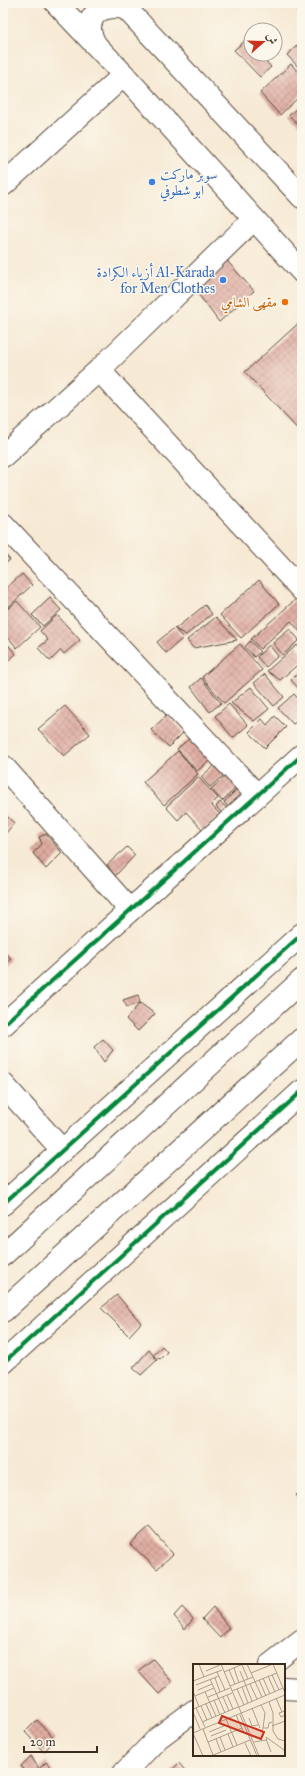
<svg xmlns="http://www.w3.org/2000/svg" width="305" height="1776" font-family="'IM FELL Great Primer',Amiri,serif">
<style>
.building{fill:url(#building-cross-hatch)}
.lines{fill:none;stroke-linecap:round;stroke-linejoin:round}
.minor-casing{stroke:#574739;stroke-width:24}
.secondary-casing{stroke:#574739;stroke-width:24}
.minor{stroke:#fff;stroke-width:22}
.secondary{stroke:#fff;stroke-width:22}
.cycleway-casing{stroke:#fbf7ec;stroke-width:6}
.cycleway{stroke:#00873e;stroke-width:4}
.shop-dot{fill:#3f7fe0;stroke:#fbf7ec;stroke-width:1.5}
.food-dot{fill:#e8710a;stroke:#fbf7ec;stroke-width:1.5}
.labels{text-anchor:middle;stroke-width:3;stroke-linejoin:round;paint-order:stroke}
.shop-label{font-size:14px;fill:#366cbe;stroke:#fbf7ec;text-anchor:start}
.food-label{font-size:14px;fill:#c56008;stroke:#fbf7ec;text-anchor:end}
.inset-road{fill:none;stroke:#ac9d8c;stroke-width:1}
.view{fill:#c8321e;fill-opacity:0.15;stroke:#c8321e;stroke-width:2}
.inset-edge{fill:none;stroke:#3b2a1e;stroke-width:2}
</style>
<defs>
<pattern id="building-cross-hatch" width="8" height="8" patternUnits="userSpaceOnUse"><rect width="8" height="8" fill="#e0ada2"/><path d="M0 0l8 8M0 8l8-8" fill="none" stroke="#b78d83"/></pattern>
</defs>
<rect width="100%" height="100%" fill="#fbf7ec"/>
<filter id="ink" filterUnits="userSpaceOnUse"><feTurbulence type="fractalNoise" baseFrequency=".025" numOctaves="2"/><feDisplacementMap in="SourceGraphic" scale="8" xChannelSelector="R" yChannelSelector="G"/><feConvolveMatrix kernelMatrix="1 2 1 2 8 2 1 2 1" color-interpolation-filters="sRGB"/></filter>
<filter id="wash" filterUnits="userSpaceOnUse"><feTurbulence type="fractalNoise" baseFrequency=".012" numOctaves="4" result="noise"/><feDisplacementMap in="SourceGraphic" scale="16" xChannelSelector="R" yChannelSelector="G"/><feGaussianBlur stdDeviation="0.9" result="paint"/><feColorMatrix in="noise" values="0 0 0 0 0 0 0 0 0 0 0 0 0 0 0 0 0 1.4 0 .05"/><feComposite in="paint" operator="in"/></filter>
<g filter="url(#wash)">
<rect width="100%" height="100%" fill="#f7ead5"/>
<g id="blocks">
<!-- building -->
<g class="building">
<path d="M290,3H302V5L296,10Z"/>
<path d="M246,40L251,45V54H259L271,67L260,77L234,50Z"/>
<path d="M302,41V71L287,55Z"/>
<path d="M291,64L302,76V94L280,115L260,93Z"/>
<path d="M302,104V129L289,115Z"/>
<path d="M228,257V262L254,291L219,322L196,291Z"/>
<path d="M302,320V434L245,372Z"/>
<path d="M3,552L10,560L3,565Z"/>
<path d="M22,574L32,585L3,612V587L5,589Z"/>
<path d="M259,580L279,604L241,638L220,615Z"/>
<path d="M50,598L61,610L43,626L32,615Z"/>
<path d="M296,599L302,606V634L291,621L260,649L251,639Z"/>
<path d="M17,601L40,627L17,648L7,636L4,638L3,637V613Z"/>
<path d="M205,605L212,614L186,635L175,629Z"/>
<path d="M57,615L80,640L64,654L61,650L50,661L38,648L48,640L40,631Z"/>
<path d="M216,617L237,640L193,648L187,640Z"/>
<path d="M174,628L183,638L166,653L157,642Z"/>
<path d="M290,629L299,640L283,655L273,643Z"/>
<path d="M3,639L16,654L7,662L3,659Z"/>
<path d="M250,641L260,652L254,657L245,647Z"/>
<path d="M240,644L262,670L224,703L202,677Z"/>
<path d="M269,645L278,656L266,667L257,657Z"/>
<path d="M297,645L302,652V661L280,680L267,671Z"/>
<path d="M302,669V690L301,691L291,680Z"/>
<path d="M265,674L284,697L274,706L254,683Z"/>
<path d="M201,678L221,703L210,712L191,687Z"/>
<path d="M251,687L269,709L254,721L231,703Z"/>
<path d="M294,694L302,703V717L293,724L278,708Z"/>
<path d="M229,704L248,725L233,738L215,716Z"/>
<path d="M65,706L90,734L64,756L38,729Z"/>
<path d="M167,715L184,732L169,747L151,730Z"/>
<path d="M275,716L286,727L265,748L249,732L262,719L267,725Z"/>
<path d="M190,738L210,760L197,771L177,749Z"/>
<path d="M178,751L198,774L164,805L143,782Z"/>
<path d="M217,763L226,773L210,787L201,777Z"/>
<path d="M228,774L238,786L222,801L211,789Z"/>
<path d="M198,777L218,798L211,805L220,814L203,830L186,812L178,820L166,807Z"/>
<path d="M240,786L246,792L229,808L224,802Z"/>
<path d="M220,802L227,808L222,813L216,807Z"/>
<path d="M3,813L14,823L3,837Z"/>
<path d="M46,834L62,853L46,869L33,853L42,844L39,837Z"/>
<path d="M127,847L135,855L115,876L107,865Z"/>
<path d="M6,954L11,958L3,968V956Z"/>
<path d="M138,995L140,1003L127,1007L123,1000Z"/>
<path d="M140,1003L155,1014L138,1031L126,1019Z"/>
<path d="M103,1039L113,1050L104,1062L94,1047Z"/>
<path d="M117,1295L141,1323L129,1336L101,1308Z"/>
<path d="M162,1346L167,1352L160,1359L153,1356Z"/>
<path d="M149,1350L157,1360L141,1375L133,1368Z"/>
<path d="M302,1492V1502L296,1495Z"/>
<path d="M149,1527L173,1554L157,1569L130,1544Z"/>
<path d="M182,1607L193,1619L185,1629L174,1616Z"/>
<path d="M213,1607L229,1628L220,1638L202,1619Z"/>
<path d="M153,1659L172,1682L159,1694L138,1671Z"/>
<path d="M37,1720L55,1739L44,1752L25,1732Z"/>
<path d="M31,1756L39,1769L46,1762L53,1770L50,1773H27L21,1766Z"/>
<path d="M179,1763L187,1773H169Z"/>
</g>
</g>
</g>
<g filter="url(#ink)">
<use href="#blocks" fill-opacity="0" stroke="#574739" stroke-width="1"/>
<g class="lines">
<!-- minor casing -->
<g class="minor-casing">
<g id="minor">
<path d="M3,185L124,75"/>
<path d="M99,370L302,590"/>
<path d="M3,456L99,370L254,219"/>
<path d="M3,524L257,795"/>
<path d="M3,766L130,910"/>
<path d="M3,1025L302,755"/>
<path d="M3,1084L62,1150"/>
<path d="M3,1204L302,934"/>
<path d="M3,1363L302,1091"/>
<path d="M270,1665L302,1640"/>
<path d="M284,1688L302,1689"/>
<path d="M124,1773L158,1738L194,1711"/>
</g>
</g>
<!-- secondary casing -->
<g class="secondary-casing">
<g id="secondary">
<path d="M56,3L124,75L302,272"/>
<path d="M121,3L302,197"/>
<path d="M95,44C93,40 90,33 90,29C90,8 110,5 125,8"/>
<path d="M3,1255L302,980"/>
<path d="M3,1311L302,1039"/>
</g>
</g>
<!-- minor -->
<use href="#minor" class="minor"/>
<!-- secondary -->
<use href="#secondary" class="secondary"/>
<!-- cycleway casing -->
<g class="cycleway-casing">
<g id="cycleway">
<path d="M3,1025L302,755"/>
<path d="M3,1204L302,934"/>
<path d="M3,1363L302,1091"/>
</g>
</g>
<!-- cycleway -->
<use href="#cycleway" class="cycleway"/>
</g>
</g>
<!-- markers -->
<g class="shop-dot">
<circle cx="152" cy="182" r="4"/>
<circle cx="223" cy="280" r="4"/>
</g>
<circle class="food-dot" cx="285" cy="302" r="4"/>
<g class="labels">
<!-- shop labels -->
<g class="shop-label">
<text x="160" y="179">سوبر ماركت<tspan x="160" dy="16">ابو شطوفي</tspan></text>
<text x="215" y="277" text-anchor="end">أزياء الكرادة Al-Karada<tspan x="215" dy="16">for Men Clothes</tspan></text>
</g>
<!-- food labels -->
<g class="food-label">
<text x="277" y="307">مقهى الشامي</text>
</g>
</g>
<!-- overview -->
<g transform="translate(193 1664)">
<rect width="92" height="92" fill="#f7ead5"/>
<path class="inset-road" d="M6,0L11,13M28,0L66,92M54,0L69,33M80,0L92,29M49,1L55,15M41,4L46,19M36,6L42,20M13,7L27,1M47,7L59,37M24,8L32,26M31,8L50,0M58,9L80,0M79,11L86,26M75,12L82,28M22,14L27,28M70,14L77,30M17,15L32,49M66,16L73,32M0,17L29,6M57,20L64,35M3,21L26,12M37,22L60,13M49,23L55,39M44,25L51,41M5,26L19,20M0,27L6,43M39,27L84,9M12,28L23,52M34,31L40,45M2,32L21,24M15,33L37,24M30,33L36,47M83,34L89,48M21,36L27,51M76,38L80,49V67L85,75L92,77M13,40L19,54M68,41L72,49L70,64M8,42L14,56M46,43L90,24M3,44L12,63M59,44L67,64M0,45L39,29M92,47L86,49L88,53L92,51M0,48L7,65M43,51L51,69M47,51L64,92M56,54L59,62L65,61M33,55L44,81M9,58L45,43M79,62L92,57M10,65L15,78L49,64M16,68L31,62M68,68L70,64H75L76,59L79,58M0,69L10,92M0,69L92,31M35,70L40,83M18,72L33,66M27,73L32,86M23,75L28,88M73,75L78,88M74,75L73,73L91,86L92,90M15,78L20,91M61,78L73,76M52,79L58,92M18,92L57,76"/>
<path class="view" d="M29,52L71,68L68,75L26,59Z"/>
<rect width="92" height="92" class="inset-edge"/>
</g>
<!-- margin -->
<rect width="305" height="1776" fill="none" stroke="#fbf7ec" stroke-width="16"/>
<!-- north arrow -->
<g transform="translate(263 42) rotate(70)"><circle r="19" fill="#fbf7ec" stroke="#aea59a"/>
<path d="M0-3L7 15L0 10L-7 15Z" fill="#c8321e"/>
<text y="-6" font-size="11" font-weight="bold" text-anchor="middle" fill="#3b2a1e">ش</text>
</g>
<!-- scale -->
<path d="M24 1746v6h73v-6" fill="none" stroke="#3b2a1e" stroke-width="2"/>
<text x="30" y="1746" font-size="12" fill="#3b2a1e" stroke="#fbf7ec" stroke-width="3" paint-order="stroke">20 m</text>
</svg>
